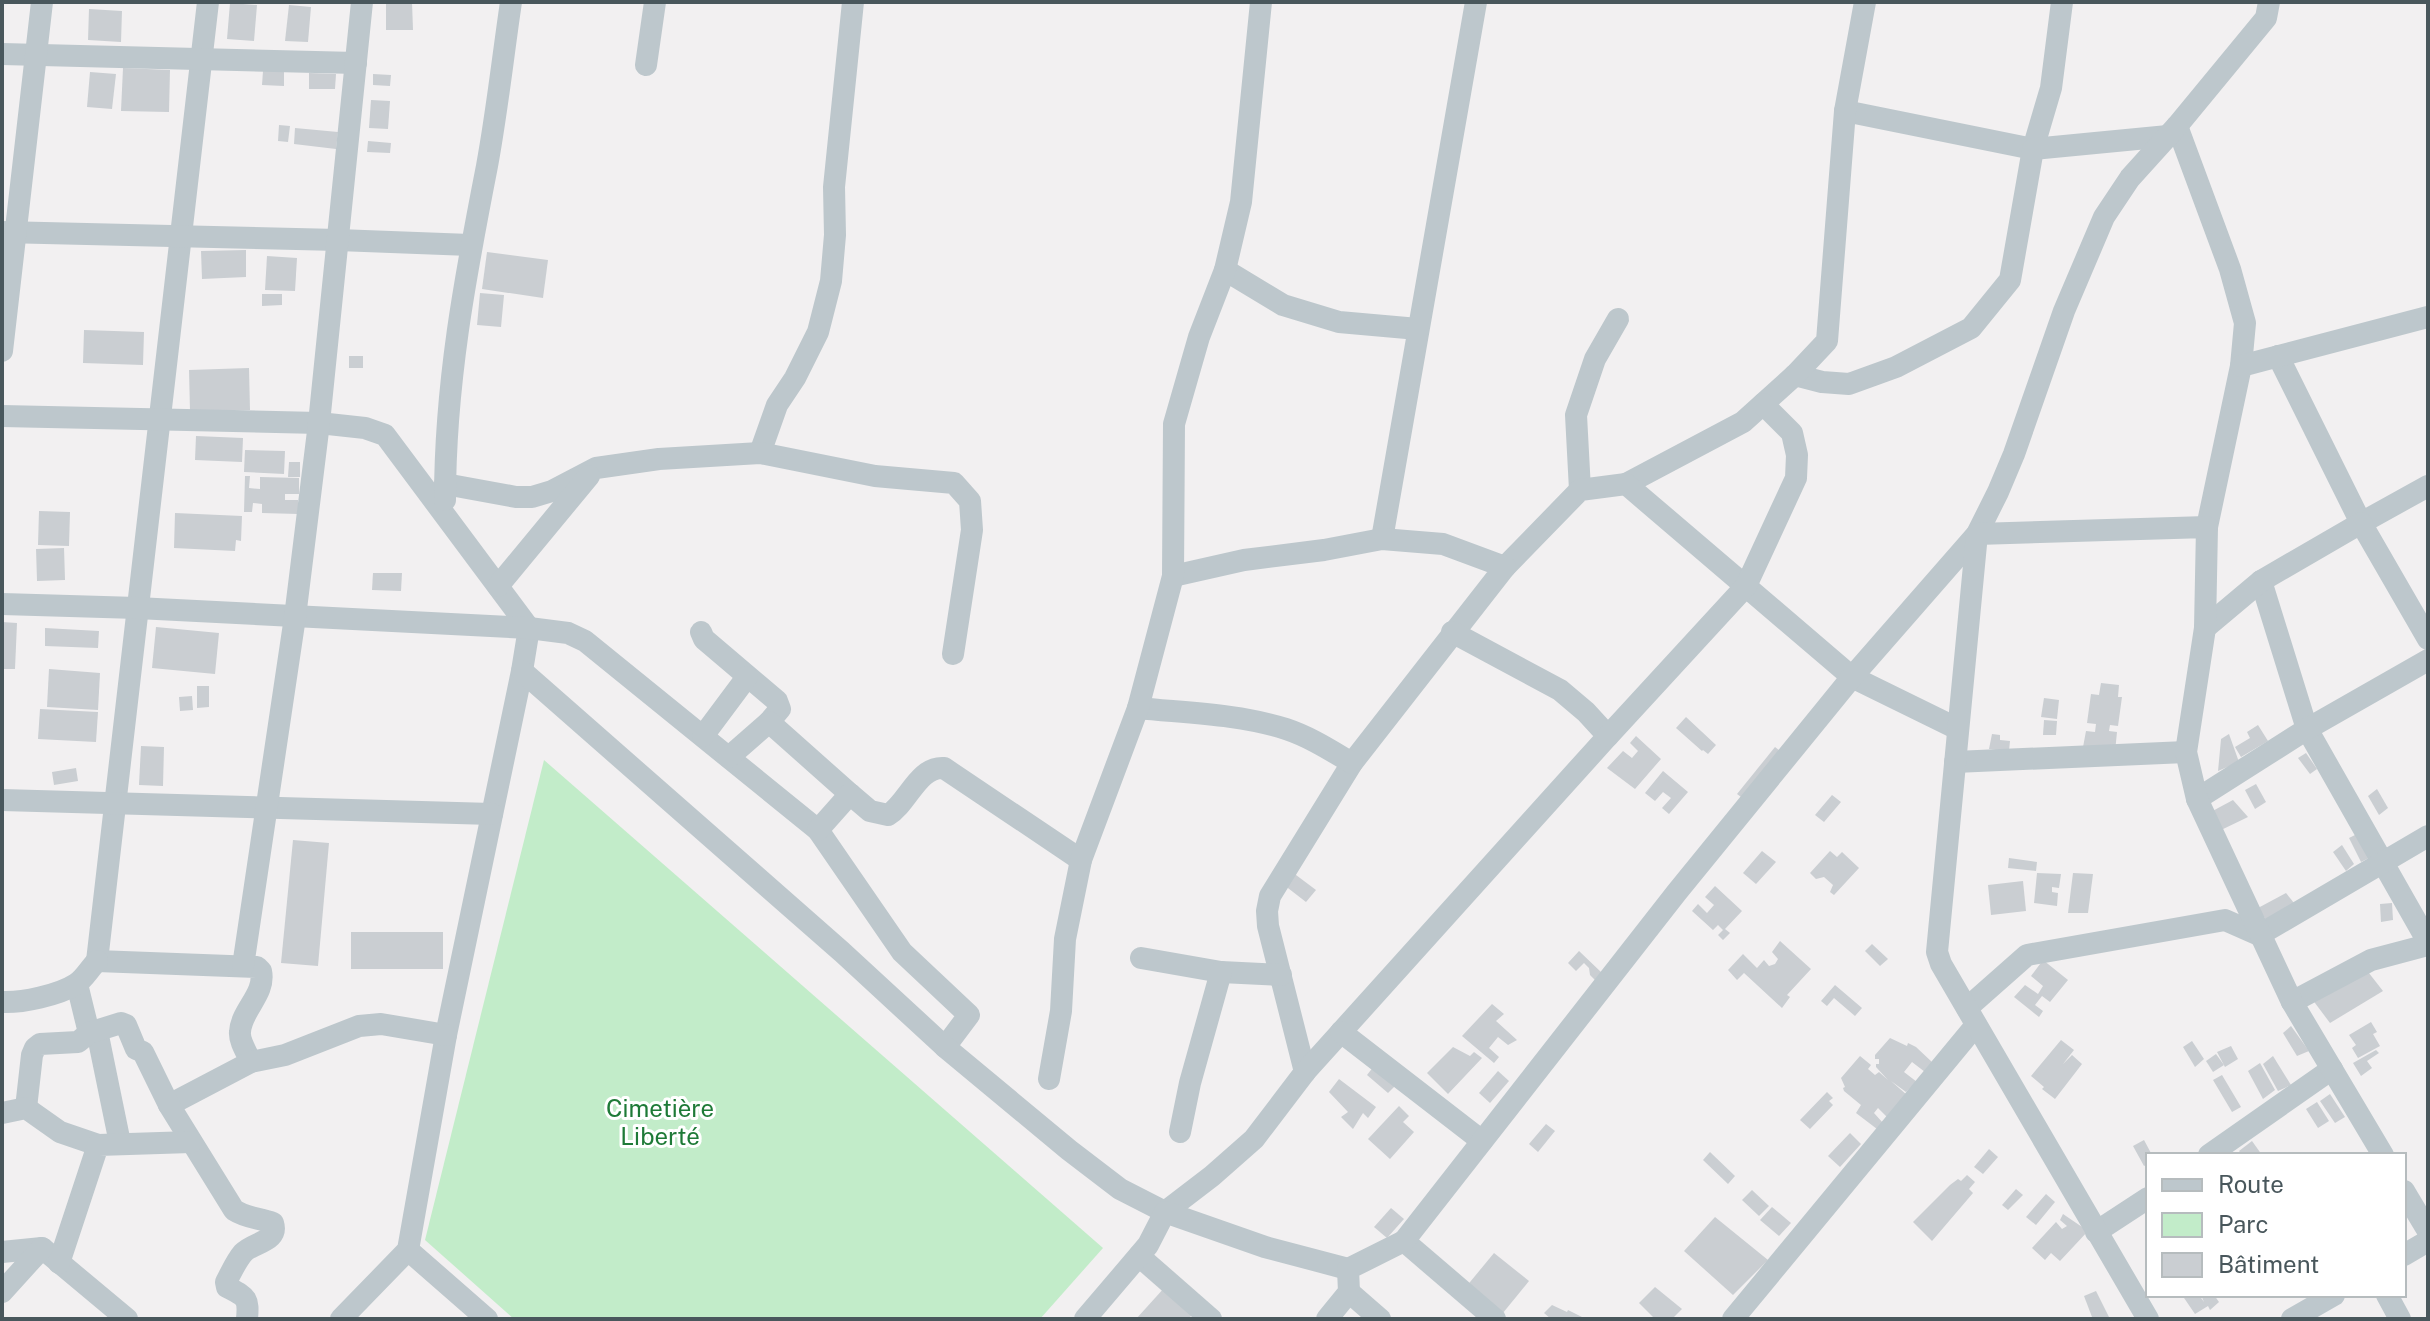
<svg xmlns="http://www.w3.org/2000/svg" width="2430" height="1321" font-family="'Public Sans',sans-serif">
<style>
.green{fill:#c2ecc9}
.building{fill:#caced2}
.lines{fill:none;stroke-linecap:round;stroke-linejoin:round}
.minor{stroke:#bdc7cc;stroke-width:22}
.labels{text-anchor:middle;stroke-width:6;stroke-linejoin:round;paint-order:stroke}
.park-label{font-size:24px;fill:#1e7a37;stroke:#fff}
</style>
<rect width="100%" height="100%" fill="#f2f0f1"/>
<!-- green -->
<path class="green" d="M544,760L1103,1248L1040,1319H514L425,1240Z"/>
<!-- building -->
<g class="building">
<path d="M386,2H412L413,30H386Z"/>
<path d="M230,3L257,5L254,41L227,39Z"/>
<path d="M289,5L311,7L308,42L285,41Z"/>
<path d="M89,9L122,11L121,42L88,40Z"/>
<path d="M123,68L170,70L169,112L121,111Z"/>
<path d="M263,71H284V86L262,85Z"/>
<path d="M90,72L116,74L112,109L87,107Z"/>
<path d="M309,73L336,74L335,89H309Z"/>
<path d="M373,74L391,75L390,86L373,85Z"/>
<path d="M371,100L390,101L388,129L369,128Z"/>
<path d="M279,125L290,126L288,142L278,141Z"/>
<path d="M295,128L338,132L336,149L294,144Z"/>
<path d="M368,141L391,143L390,153L367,152Z"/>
<path d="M246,250V277L202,279L201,251Z"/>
<path d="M487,252L548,260L543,298L482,289Z"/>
<path d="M267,256L297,258L295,291L265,290Z"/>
<path d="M480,293L504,295L501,327L477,325Z"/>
<path d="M262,294H282V305L262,306Z"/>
<path d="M84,330L144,332L143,365L83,363Z"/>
<rect x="349" y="356" width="14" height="12"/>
<path d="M249,368L250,410L190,411L189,370Z"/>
<path d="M196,436L243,438L242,462L195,460Z"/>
<path d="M245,450L285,451L284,474L244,472Z"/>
<path d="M289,462H300V477H288Z"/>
<path d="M245,476H250L249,488L260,489V477L299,478V494H285V500H298V514L262,513V504L253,503L252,512H244Z"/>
<path d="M39,511L70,512L69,546L38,545Z"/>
<path d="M175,513L242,516L241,541L236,540L235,551L174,548Z"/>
<path d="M64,548L65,580L37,581L36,549Z"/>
<path d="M373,573H402L401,591L372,590Z"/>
<path d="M2,622L17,623L15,669H2Z"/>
<path d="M156,627L219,633L215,674L152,668Z"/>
<path d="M45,628L99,631L98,648L45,646Z"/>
<path d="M49,669L100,673L98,710L47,707Z"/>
<path d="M2101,683L2119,685L2118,697H2122L2118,726L2110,725L2109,731L2117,732L2114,762L2081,758L2086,731L2095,732L2096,724L2087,723L2091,694L2099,695Z"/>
<path d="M197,686H209V707L197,708Z"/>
<path d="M192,696L193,710L180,711L179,697Z"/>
<path d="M2044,698L2059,700L2057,719L2041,717Z"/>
<path d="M40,709L98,712L96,742L38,739Z"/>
<path d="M1686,717L1716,745L1708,754L1703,750L1702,751L1676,728Z"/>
<path d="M2044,720L2057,721L2056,735H2043Z"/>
<path d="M2258,725L2268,741L2241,757L2235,747L2250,738L2247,732Z"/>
<path d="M1992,734L2000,735V740L2010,741L2009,751L1989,749Z"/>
<path d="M2229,734L2239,762L2218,771L2221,739Z"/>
<path d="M1636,736L1661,759L1635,789L1607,768L1623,751L1632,758L1638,751L1630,743Z"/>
<path d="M141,746L164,747L163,786L139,785Z"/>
<path d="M1775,747L1793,761L1756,808L1737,794Z"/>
<path d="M2306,753L2317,769L2310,774L2298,758Z"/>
<path d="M76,768L78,781L54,785L52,772Z"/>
<path d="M1663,771L1688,792L1669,814L1662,808L1671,798L1663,792L1655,801L1645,793Z"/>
<path d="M2256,784L2266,802L2255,809L2245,790Z"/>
<path d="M2377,789L2388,808L2379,815L2368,796Z"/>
<path d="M1832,795L1841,802L1824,822L1815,815Z"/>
<path d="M2233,800L2248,817L2217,832L2207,814Z"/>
<path d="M2359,833L2373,856L2361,862L2349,838Z"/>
<path d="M293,840L329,843L318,966L281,963Z"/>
<path d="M2342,845L2354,864L2346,871L2333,852Z"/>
<path d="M1762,851L1776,862L1756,884L1743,873Z"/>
<path d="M1830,851L1837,857L1842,852L1859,868L1834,895L1830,892L1833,885L1824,877L1816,879L1810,873Z"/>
<path d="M2009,858L2037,862L2036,871L2008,868Z"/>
<path d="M1284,866L1316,890L1306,902L1275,878Z"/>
<path d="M2037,873L2061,874L2059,888L2052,887V892L2058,893L2057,906L2034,903Z"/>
<path d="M2073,873L2093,874L2088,913H2068Z"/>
<path d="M2023,881L2026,911L1991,915L1988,885Z"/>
<path d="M1715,886L1742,911L1725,929L1730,933L1723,940L1718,935L1723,930L1718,925L1713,930L1692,911L1698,904L1707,913L1714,905L1705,897Z"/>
<path d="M2286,893L2294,903L2266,920L2258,908Z"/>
<path d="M2392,903L2393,920L2381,922L2380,904Z"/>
<rect x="351" y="932" width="92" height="37"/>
<path d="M1780,941L1811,969L1787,995L1790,997L1782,1008L1744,973L1737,980L1728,970L1743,954L1757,968L1764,960L1769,966L1775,964L1778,959L1772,952Z"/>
<path d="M1872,944L1888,959L1880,966L1865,951Z"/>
<path d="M1579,951L1602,973L1597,982L1590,975L1589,968L1584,963L1576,971L1568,963Z"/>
<path d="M2043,960L2068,980L2050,1002L2042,996L2035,1005L2043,1011L2039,1017L2014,997L2025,985L2038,994L2043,986L2031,976Z"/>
<path d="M2365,968L2383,991L2330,1023L2312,999Z"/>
<path d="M1835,985L1862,1008L1855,1016L1834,998L1827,1006L1821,1001Z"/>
<path d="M1492,1004L1504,1014L1496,1021L1517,1040L1508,1045L1498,1037L1489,1048L1499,1057L1494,1063L1462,1036Z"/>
<path d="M2371,1022L2377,1032L2373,1034L2380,1046L2358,1058L2352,1048L2356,1045L2349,1035Z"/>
<path d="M2291,1026L2309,1051L2297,1056L2283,1033Z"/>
<path d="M1890,1038L1907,1046L1908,1043L1916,1047L1933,1063L1925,1072L1912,1062L1904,1072L1917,1082L1906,1092L1891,1081L1907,1095L1888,1118L1878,1108L1874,1113L1883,1123L1877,1129L1856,1113L1861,1105L1844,1091L1843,1088L1845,1087L1841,1078L1860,1056L1871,1065L1868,1069L1875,1075L1879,1072L1888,1080L1876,1067V1064H1879V1059H1875V1055Z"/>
<path d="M2061,1040L2074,1050L2063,1064L2072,1055L2082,1064L2055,1099L2042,1089L2044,1087L2031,1076Z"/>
<path d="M2192,1041L2204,1059L2195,1067L2183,1047Z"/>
<path d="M2231,1046L2238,1059L2225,1067L2217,1052Z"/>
<path d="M1453,1047L1470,1056L1474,1052L1482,1058L1448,1094L1427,1073Z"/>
<path d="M2376,1050L2379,1053L2367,1061L2372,1068L2361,1076L2353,1063Z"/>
<path d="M2216,1054L2224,1065L2213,1072L2206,1061Z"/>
<path d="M2273,1056L2291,1085L2278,1091L2263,1064Z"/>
<path d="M2260,1063L2275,1090L2263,1099L2248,1071Z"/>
<path d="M1374,1066L1396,1085L1388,1093L1367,1075Z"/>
<path d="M1498,1071L1509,1081L1490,1103L1479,1093Z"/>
<path d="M2222,1075L2241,1107L2232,1112L2213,1080Z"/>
<path d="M1339,1079L1376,1107L1368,1118L1363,1113L1353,1129L1341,1117L1348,1112L1329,1092Z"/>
<path d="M1827,1092L1833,1098L1829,1101L1833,1105L1810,1129L1800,1120Z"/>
<path d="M2330,1094L2345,1117L2335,1123L2320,1101Z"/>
<path d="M2317,1102L2329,1121L2318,1128L2306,1109Z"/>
<path d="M1399,1106L1409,1116L1403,1122L1414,1132L1390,1159L1368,1139Z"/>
<path d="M1546,1124L1555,1131L1538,1152L1529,1144Z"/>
<path d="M1850,1133L1861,1144L1840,1167L1828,1156Z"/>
<path d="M2144,1140L2152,1155H2148V1164L2144,1166L2133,1146Z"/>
<path d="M2252,1141L2262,1155H2242L2239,1151Z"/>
<path d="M1989,1149L1998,1157L1983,1174L1974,1167Z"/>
<path d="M1710,1152L1735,1176L1728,1184L1703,1160Z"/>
<path d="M1967,1175L1975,1182L1969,1189L1973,1193L1932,1241L1913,1222L1950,1185L1958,1179L1961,1181Z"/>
<path d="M2016,1189L2023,1195L2008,1210L2002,1205Z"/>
<path d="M1752,1190L1769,1206L1759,1216L1742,1200Z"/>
<path d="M2046,1194L2055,1202L2036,1225L2026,1217Z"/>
<path d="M1772,1207L1791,1223L1779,1236L1760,1220Z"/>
<path d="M1391,1208L1404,1219L1387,1238L1374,1227Z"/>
<path d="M2063,1214L2088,1231L2060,1261L2051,1253L2045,1260L2032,1248L2056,1222L2062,1229L2067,1226L2060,1220Z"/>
<path d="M1715,1217L1768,1260L1733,1295L1684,1251Z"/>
<path d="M1494,1253L1529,1281L1498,1319L1456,1299Z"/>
<path d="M1165,1287L1194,1313L1188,1319H1136Z"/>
<path d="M1655,1287L1682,1309L1672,1319H1655L1639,1303Z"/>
<path d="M2096,1291L2110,1319H2094L2092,1317L2084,1296Z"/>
<path d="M2182,1295H2199L2204,1302L2201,1295H2214L2219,1302L2210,1310L2208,1306L2195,1314Z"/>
<path d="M1552,1305L1567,1312L1568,1310L1586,1319H1551L1544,1313Z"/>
</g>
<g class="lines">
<!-- minor -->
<g class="minor">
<path d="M208,2L97,961L257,967L261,971C266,994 241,1010 240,1032C239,1041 247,1053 251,1062"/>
<path d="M2,54L356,63"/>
<path d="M646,65L655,2"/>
<path d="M1845,111L2033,149L2051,88L2062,2"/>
<path d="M2177,126L2230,269L2245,323L2241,366L2207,527"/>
<path d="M2,232L338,240L470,245"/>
<path d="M1225,270L1283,305L1339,322L1418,329"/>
<path d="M2,351L42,2"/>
<path d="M2278,356L2361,523L2428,486"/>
<path d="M2241,366L2428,317"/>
<path d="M1795,375L1822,382L1849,384L1896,367L1971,328L2010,280L2033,149L2168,136"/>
<path d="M2,416L319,423L365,428L385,435L529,628L522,671L446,1035L408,1250L341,1319"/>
<path d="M760,453L777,405L795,378L818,332L831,281L835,235L834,187L853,2"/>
<path d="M445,484L516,497H532L552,491L596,468L659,459L760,453L875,476L954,483L970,501L972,530L953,654"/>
<path d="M1626,484L1743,422L1795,375L1827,341L1845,111L1865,2"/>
<path d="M1580,490L1576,415L1595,359L1618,319"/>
<path d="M445,500C445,384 465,278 487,166C497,112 503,56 511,2"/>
<path d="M1382,539L1476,2"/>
<path d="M1505,567L1580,490L1626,484L1852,677L1958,729"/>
<path d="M1173,576L1244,560L1324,550L1382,539L1443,544L1505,567L1352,763L1270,896L1267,911L1268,926L1305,1072"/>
<path d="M2261,581L2307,729L2428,942"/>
<path d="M498,586L589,476"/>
<path d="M2,604L137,608L529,628L568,633L585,641L818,830L902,952L969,1015L945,1047"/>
<path d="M2205,628L2261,581L2361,523L2428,639"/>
<path d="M701,632L704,639L777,701L780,709L769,722"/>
<path d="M522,671L842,952L945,1047L1069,1150L1120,1189L1165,1212L1212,1176L1254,1139L1305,1072L1608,736L1586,712L1560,690L1452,632"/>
<path d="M1138,708C1186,713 1239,714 1286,729C1310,737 1330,750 1352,763"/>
<path d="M703,736L747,677"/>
<path d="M1608,736L1746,586L1796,478L1797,455L1792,433L1763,404"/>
<path d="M729,757L769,722L850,794"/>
<path d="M1955,762L2186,752"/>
<path d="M2197,799L2307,729L2428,660"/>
<path d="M2,800L492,814"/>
<path d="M818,830L850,794L870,811L888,815C908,803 918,766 944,768L1081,860"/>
<path d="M1141,958L1221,972L1281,975"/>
<path d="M243,966L295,617L319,423L362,2"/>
<path d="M77,984L89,1033"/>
<path d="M2,1002C22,1003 59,995 76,984C84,979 90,968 97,961"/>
<path d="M2292,1002L2371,960L2428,945"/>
<path d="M1967,1008L2027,955L2225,920L2259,935L2428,836"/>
<path d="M97,1031L120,1143"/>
<path d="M1341,1032L1482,1141"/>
<path d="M1049,1079L1061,1011L1065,939L1081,860L1138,708L1173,576L1174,424L1199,337L1225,270L1241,202L1261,2"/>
<path d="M169,1105L251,1062L285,1055L359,1026L381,1024L446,1035"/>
<path d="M26,1108L32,1055L35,1048L40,1044L78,1042L89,1033L121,1023L126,1025L136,1049L143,1052L169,1105L234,1210C246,1218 260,1218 273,1223C279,1242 253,1242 243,1253C236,1261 231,1273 226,1282L227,1287C246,1297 249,1297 247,1319"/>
<path d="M2,1113L26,1108L60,1132L98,1145"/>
<path d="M1180,1132L1190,1083L1221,972"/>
<path d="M2209,1155L2332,1069"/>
<path d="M2404,1191L2428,1231"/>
<path d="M2096,1232L2148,1198"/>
<path d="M1404,1241L1495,1319"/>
<path d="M408,1250L487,1319"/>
<path d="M2,1252L42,1248L127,1319"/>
<path d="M2404,1255L2428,1241"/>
<path d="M1139,1256L1211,1319"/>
<path d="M59,1263L98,1145L191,1142"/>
<path d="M2,1292L42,1248"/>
<path d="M1349,1292L1380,1319"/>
<path d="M2387,1295L2400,1319"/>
<path d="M1085,1319L1148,1245L1165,1212L1265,1247L1348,1269"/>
<path d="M1327,1319L1349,1292L1348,1269L1404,1241L1677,892L1852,677L1977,534L1998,492L2014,454L2064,311L2104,217L2130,178L2177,126L2266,18L2269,2"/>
<path d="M1733,1319L1976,1025"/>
<path d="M2148,1319L1941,964L1937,952L1977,534L2207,527L2205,628L2186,752L2197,799L2292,1002L2383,1155"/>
<path d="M2292,1319L2334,1295"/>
</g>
</g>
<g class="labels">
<!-- park labels -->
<g class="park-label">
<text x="660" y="1117">Cimetière<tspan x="660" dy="28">Liberté</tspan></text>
</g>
</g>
<!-- border -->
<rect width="2430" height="1321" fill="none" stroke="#49575c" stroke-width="8"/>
<!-- legend -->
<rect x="2146" y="1153" width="260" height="144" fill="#ffffff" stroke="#b6bcbe" stroke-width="2"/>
<rect x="2162" y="1179" width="40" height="12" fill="#bdc7cc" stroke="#b6bcbe" stroke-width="2"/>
<text x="2218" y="1193" font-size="24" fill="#49575c">Route</text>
<rect x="2162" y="1213" width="40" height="24" fill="#c2ecc9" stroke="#b6bcbe" stroke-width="2"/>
<text x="2218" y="1233" font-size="24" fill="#49575c">Parc</text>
<rect x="2162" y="1253" width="40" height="24" fill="#caced2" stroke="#b6bcbe" stroke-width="2"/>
<text x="2218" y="1273" font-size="24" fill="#49575c">Bâtiment</text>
</svg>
